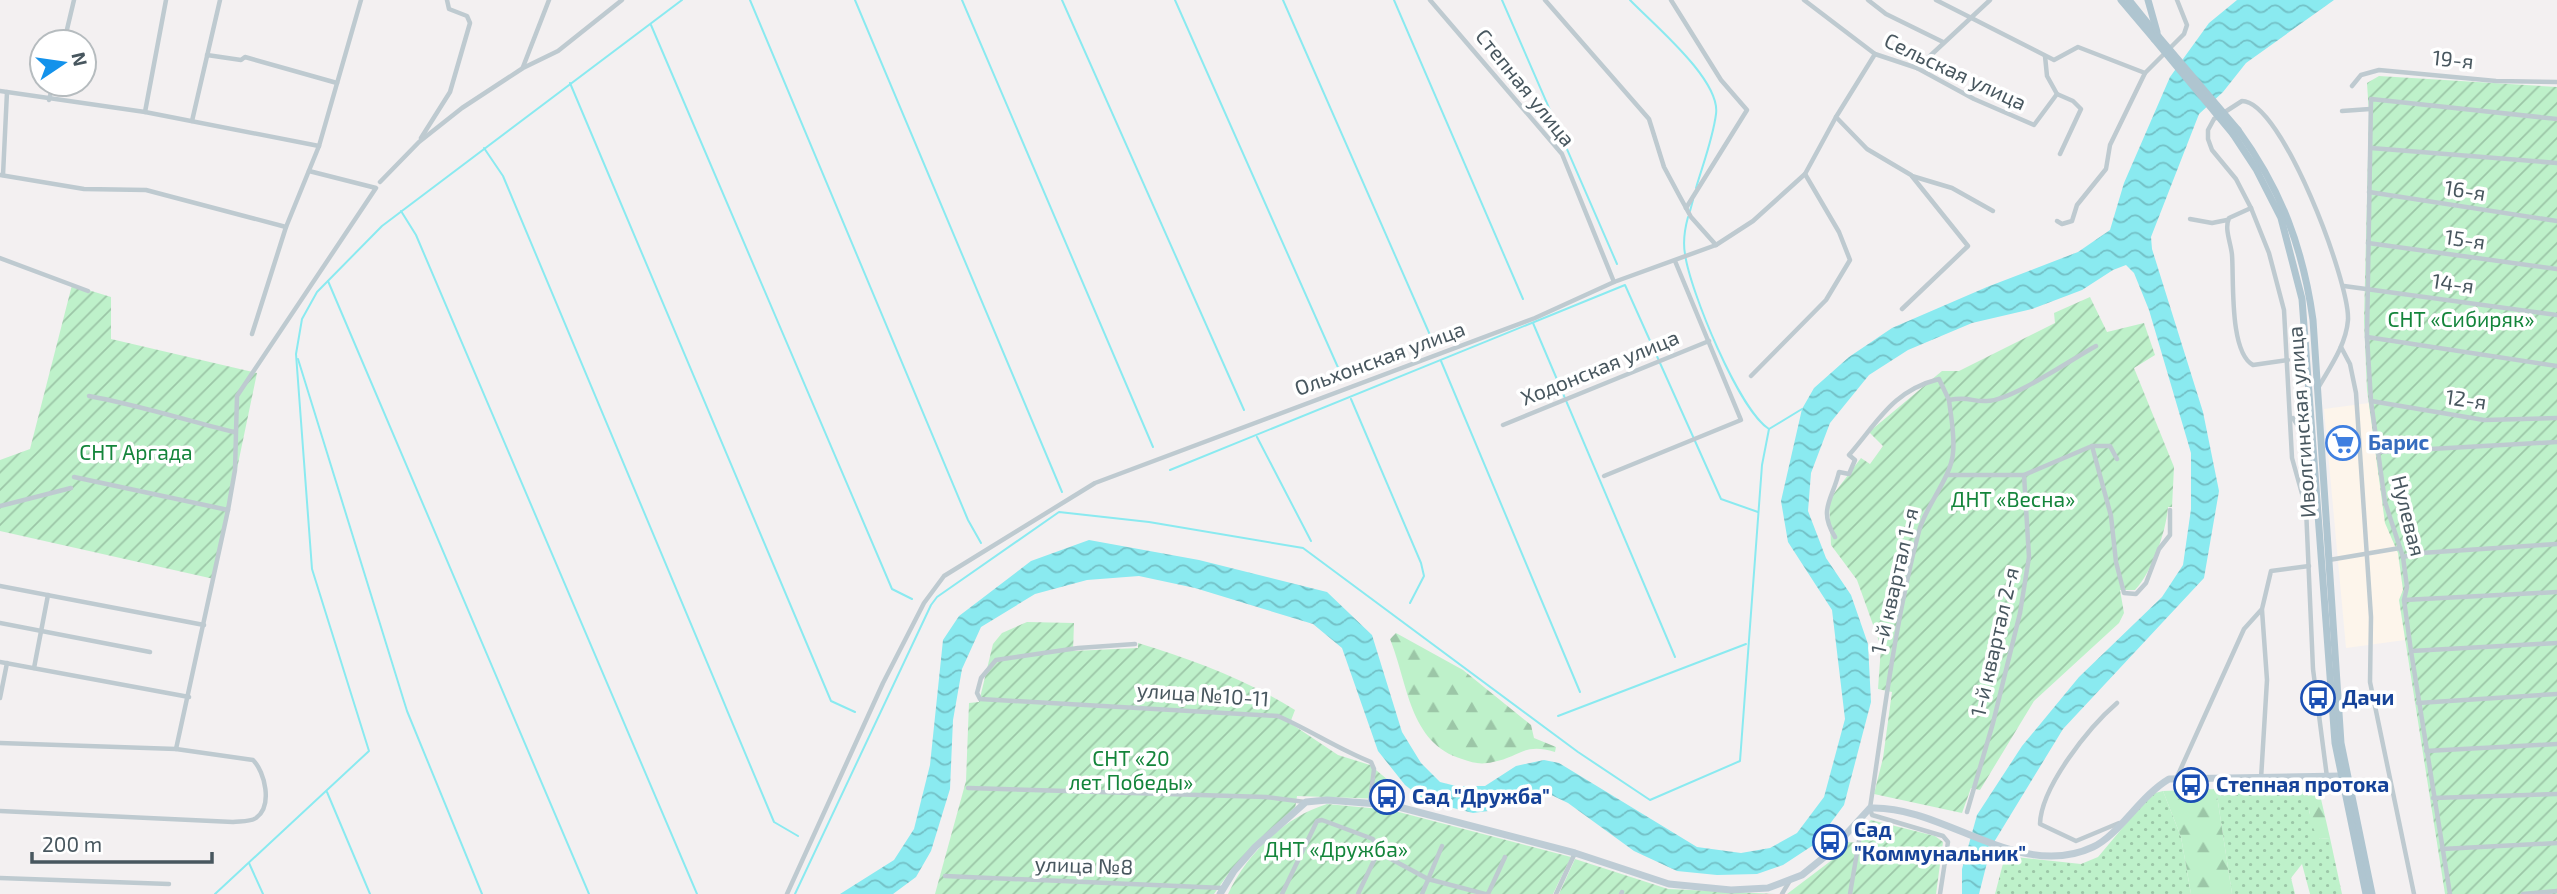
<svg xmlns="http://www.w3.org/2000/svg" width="2557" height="894" font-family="'Exo 2',sans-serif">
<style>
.commercial{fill:#fdf5eb}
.grass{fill:url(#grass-dots)}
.forest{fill:url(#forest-firs)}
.garden{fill:url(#garden-furrows)}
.water{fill:url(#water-waves)}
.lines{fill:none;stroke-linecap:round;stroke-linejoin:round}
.stream{stroke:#8aeaf0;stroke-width:2}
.street{stroke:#becad0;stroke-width:4.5}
.secondary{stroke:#beccd5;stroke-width:7}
.primary{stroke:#afc5d0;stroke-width:7}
.primary-bridge{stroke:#afc5d0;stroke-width:7}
.labels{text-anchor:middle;stroke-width:7;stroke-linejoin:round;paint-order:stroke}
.street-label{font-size:21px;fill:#48575f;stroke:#fff}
.park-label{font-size:21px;fill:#14853b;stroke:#fff}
.shop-label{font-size:21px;font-weight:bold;fill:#366cbe;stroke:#fff;text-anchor:start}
.transit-label{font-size:21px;font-weight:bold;fill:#164399;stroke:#fff;text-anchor:start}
</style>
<defs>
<pattern id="grass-dots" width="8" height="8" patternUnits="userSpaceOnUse" patternTransform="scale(1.75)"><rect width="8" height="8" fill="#bef1ca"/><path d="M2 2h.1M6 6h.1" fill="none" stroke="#9cc6a7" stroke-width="1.8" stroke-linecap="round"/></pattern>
<pattern id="forest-firs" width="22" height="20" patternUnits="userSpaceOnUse" patternTransform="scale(1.75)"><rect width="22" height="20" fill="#bef1ca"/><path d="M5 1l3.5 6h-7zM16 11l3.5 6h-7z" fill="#9cc6a7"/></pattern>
<pattern id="garden-furrows" width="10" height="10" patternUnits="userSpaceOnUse" patternTransform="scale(1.75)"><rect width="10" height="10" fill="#bef1ca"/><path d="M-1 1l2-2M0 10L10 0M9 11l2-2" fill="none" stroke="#9cc6a7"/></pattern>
<pattern id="water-waves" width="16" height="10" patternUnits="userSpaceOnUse" patternTransform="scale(1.75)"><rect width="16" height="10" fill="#8aeaf0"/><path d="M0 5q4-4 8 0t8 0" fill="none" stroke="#73c0c6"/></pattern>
</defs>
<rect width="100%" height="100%" fill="#f3f0f1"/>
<!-- commercial -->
<path class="commercial" d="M2369,403L2385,522L2398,553L2403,591L2399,600L2405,640L2346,648L2324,409Z"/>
<!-- grass -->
<g class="grass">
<path d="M2309,786V812L2320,839L2330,838L2342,894H2310L2302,864L2291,878L2295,894H2232L2216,789Z"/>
<path d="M2163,791L2181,837L2191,894H1995L2005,856L2081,864L2098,857L2151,794Z"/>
</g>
<!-- forest -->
<g class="forest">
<path d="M1396,633L1463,670L1531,725L1534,738L1556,747L1555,752C1524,742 1520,757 1493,762C1481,765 1473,763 1462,759C1409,743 1408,683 1390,639Z"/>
<path d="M2309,786H2318L2330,838L2320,839C2307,823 2309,806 2309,786Z"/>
<path d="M2216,789L2232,894H2191L2181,837L2163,791Z"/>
</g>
<!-- garden -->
<g class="garden">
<path d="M2379,76L2557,87V894H2445L2399,600L2403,590L2398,553L2385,523L2367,390L2364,321L2369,114L2367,83Z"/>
<path d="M72,285L111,297V339L257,373L214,579L0,531V460L30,449Z"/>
<path d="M2090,297L2107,332L2144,323L2155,355L2134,368L2174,467L2172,507H2168C2166,532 2152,572 2135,590H2120L2124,613L2119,623L2034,701L1980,790L1971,788L1962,813L1874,794L1883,758L1892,692L1878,689L1881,647L1857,580L1831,545L1829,500L1861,458L1870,464L1883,446L1869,432L1942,371H1959L2055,323L2054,313Z"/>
<path d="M1027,622L1074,623L1073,651L1138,648V643C1194,660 1245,679 1295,710L1290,723L1338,755L1370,765L1388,780L1383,799L1297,796L1295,809L1231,870L1214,894H935L966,781L969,703L979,702L993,644L1002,633Z"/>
<path d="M1327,804L1391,810L1571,857L1553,894H1228C1247,853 1285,817 1327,804Z"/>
<path d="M1871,820L1935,836L1943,842L1936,894H1787L1832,860L1846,842L1860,843L1862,829Z"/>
<path d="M1575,859L1668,889L1776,894H1559Z"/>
</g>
<!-- water -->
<path class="water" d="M2237,0H2334L2246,63L2223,92L2199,114L2151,237L2152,249L2203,412L2219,491L2204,578L2063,729L1991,847L1979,894H1962V869L1977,815L2022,746L2079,677L2162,597L2183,565L2191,509V453L2149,310L2134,273L2126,265L2113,270L2082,290L2032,309L1972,323L1908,350L1869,375L1830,423L1811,473L1808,511L1826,558L1851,595L1868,644L1871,702L1844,805L1815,844L1783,865L1757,874L1717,875L1677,871L1634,851L1568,803L1543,791L1517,793L1488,811L1473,813L1426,801L1405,785L1378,751L1342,648L1313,624L1195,588L1139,576L1087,580L1035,594L981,627L962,669L953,720L950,789L931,851L916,877L893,894H840L894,860L914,829L930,765L943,640L959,616L1031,561L1089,540L1199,560L1327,592L1372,635L1402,732L1421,763L1440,782L1456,786H1485L1516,766L1544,760L1559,763L1697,847L1741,853L1770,848L1797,833L1824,797L1845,719L1832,610L1788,542L1781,501L1802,409L1814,388L1849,357L1892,328L1987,287L2078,252L2110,230L2124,183L2170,77L2209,23Z"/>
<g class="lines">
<!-- stream -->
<g class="stream">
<path d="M750,0L968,520L981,543"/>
<path d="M855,0L1062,492"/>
<path d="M962,0L1153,447"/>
<path d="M1062,0L1244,410"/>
<path d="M1175,0L1340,372"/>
<path d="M1283,0L1430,335"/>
<path d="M1394,0L1523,299"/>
<path d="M1502,0L1617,264"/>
<path d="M1630,0C1653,24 1721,80 1716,114C1713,138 1703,164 1696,188"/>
<path d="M651,25L892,589L912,599"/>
<path d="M570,83L831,701L855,712"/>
<path d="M484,148L503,176L774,822L798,836"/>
<path d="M401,211L416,235L697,894"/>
<path d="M1690,211L1693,200"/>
<path d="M1688,217C1685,228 1683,243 1685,254C1690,291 1739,410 1769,429"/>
<path d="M328,281L589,894"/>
<path d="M1533,323L1675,657"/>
<path d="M298,359L407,711L482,894"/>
<path d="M1441,361L1580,692"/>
<path d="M1351,399L1421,563L1424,576L1410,603"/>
<path d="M1257,437L1311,541"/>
<path d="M1170,470L1625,285L1721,499L1758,512"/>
<path d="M1558,716L1746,644"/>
<path d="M327,792L370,894"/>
<path d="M249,863L263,894"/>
<path d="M215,894L369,751L312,569L296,354L302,319L317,292L382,226L682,0"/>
<path d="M795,894L931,605L937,597L1059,512L1149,522L1303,548L1578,752L1650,800L1740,761L1762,465L1769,429L1802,409"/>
</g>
<!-- street -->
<g class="street">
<path d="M1430,0L1562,154L1614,282"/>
<path d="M1545,0L1649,119L1664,167L1679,195L1691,217L1716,245"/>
<path d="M1671,0L1721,80L1747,110L1686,208"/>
<path d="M1804,0L1875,54L1917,68L1974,99L2034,125L2057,94L2073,101L2081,109L2060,154"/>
<path d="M1868,0L1886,14L1943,42"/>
<path d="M1936,0L2054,60L2078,47L2145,73L2184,34L2187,25L2177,0"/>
<path d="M64,42L74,0"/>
<path d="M1875,54L1836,117L1867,149L1911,175L1968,246L1902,309"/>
<path d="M207,55L241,60L245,57L337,83"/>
<path d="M2045,56L2047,76L2057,94"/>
<path d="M523,67L549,0"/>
<path d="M1917,68L1990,0"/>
<path d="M2352,86L2361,75L2379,70L2496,81L2557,82"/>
<path d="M0,91L145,112L319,146"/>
<path d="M49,100L53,84"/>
<path d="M2342,111L2370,109"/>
<path d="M145,112L166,0"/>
<path d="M192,121L220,0"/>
<path d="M421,138L450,92L470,23L467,16L449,9L447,0"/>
<path d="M2371,148L2557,163"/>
<path d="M0,175L84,189L146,190L286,227"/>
<path d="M3,175L7,92"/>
<path d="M1912,176L1952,188L1993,211"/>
<path d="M380,182L419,142L462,108L523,68L558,51L622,0"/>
<path d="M2369,192L2557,221"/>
<path d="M2251,208L2229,218C2224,229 2231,243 2232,255C2234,279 2229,352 2253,365L2288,360"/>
<path d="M2190,219L2212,223L2227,220"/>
<path d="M2057,221L2062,224L2072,221L2077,205L2106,169L2110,145L2145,73"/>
<path d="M2368,243L2557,269"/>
<path d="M0,258L88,291"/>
<path d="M2344,286L2557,315"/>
<path d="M252,334L286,227L319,146L361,0"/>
<path d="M2367,337L2557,366"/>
<path d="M2341,347L2350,364L2356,393L2371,617L2370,682L2414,894"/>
<path d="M1751,376L1826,300L1850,260L1839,232L1805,174"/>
<path d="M2318,388C2330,367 2346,345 2348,320C2350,283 2282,101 2242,101L2214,119L2208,130V139L2212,150L2236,179L2251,208L2269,253L2284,310L2292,458L2306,508L2313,669L2327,777"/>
<path d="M89,396C138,405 185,420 234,432"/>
<path d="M2371,401L2484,420L2557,418"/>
<path d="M2293,418L2301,431L2313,438"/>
<path d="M1503,425L1709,341"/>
<path d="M2092,446L2111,516L2116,562L2124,593L2136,594L2146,583L2159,549L2170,535V510"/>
<path d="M2377,452L2557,442"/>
<path d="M1947,475H2024L2092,446H2110L2117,459"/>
<path d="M1604,476L1741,420L1675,261"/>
<path d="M74,477L228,510"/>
<path d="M0,506L71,488"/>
<path d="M1835,537C1818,509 1832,501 1839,472L1849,474L1855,460L1849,455C1878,422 1892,391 1939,379L1949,400"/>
<path d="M2403,557L2421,553L2557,544"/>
<path d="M2329,560L2400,548"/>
<path d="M0,586L204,625"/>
<path d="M2404,600L2557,592"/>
<path d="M0,623L150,652"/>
<path d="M1135,644L1078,648L996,660L981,678L977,693L980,699L1278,716C1310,730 1338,749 1371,762L1374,769L1370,802"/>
<path d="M2411,651L2557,643"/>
<path d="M0,662L189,697"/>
<path d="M34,668L48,595"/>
<path d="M0,698L7,663"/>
<path d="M2117,703C2089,727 2041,787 2040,824L2076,841L2119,823"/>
<path d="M2418,703L2557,694"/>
<path d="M0,743L176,749L253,760C265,772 273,806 256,818C250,822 240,821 233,822L0,811"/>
<path d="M176,749L228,510L235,470L237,396L376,188L309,171"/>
<path d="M2426,751L2557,744"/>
<path d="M2177,777L2244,629L2262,609L2271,571L2309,566"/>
<path d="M2261,779L2267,680L2262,610"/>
<path d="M968,788L1266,797L1305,802"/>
<path d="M2433,798L2557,794"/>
<path d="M1967,812L1993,723L2020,613L2029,557L2024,475"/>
<path d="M2442,849L2557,843"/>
<path d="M945,876L1223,888"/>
<path d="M0,878L169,884"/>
<path d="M787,894L883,683L924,603L944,576L1095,483L1535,318L1614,282L1716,245L1753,221L1805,174L1836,117"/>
<path d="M1282,894L1317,821L1322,820L1373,839L1378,852L1428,879L1485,894"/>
<path d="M1358,894L1378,852"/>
<path d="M1422,894L1442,846"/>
<path d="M1488,894L1505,857"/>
<path d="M1556,894L1575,853"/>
<path d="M1621,894L1622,892"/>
<path d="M1782,894L1789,882"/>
<path d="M1850,894L1863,817"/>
<path d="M1940,894L1948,842L1943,836L1872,815L1870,808C1884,716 1895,621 1919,531C1926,505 1951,478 1953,453C1955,436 1951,417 1949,400C1970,396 1971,402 1987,401C2011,401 2072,359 2096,346"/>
<path d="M2450,894L2411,651L2404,600L2407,587L2403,557L2385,502L2371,401L2367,337L2371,99L2557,119"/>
<path d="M2523,894L2557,891"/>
</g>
<!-- secondary -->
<path class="secondary" d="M1220,894L1234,871L1255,847L1306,802L1327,800L1391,805L1575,853L1669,884L1731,890L1768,888L1802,875L1828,854L1870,808C1944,805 2019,882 2093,847C2119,835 2140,796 2169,779L2341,776"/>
<!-- primary -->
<g class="primary">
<path d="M2121,0L2154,39"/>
<path d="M2129,0L2158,36"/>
<path d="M2148,0L2157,32"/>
<path d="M2238,130C2281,189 2303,248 2313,320L2341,743L2372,894"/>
<path d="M2233,134L2256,169L2281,218L2302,299L2335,743L2366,894"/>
</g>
<!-- primary-bridge -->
<g class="primary-bridge">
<path d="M2158,36L2238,130"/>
<path d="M2154,39L2233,134"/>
</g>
</g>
<!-- icons -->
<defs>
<g id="supermarket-ring" transform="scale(1.75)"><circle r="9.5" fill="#fff" stroke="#3f7fe0" stroke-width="1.5"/><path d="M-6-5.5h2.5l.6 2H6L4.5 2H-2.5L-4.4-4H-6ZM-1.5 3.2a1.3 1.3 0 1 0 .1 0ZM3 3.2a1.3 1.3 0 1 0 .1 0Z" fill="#3f7fe0"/></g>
<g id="bus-ring" transform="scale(1.75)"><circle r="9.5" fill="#fff" stroke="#1a4fb4" stroke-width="1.5"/><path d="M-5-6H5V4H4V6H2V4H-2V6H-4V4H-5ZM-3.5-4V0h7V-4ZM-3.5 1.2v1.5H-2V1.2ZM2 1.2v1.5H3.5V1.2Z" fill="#1a4fb4"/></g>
</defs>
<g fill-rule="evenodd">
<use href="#supermarket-ring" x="2343" y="443"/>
<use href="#bus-ring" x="2318" y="698"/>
<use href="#bus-ring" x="2191" y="785"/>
<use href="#bus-ring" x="1387" y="797"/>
<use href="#bus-ring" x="1830" y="842"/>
</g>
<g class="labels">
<!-- street labels -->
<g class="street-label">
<text transform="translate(2453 60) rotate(6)" y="7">19-я</text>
<text transform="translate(1955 72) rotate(25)" y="7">Сельская улица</text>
<text transform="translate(1525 88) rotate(51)" y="7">Степная улица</text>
<text transform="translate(2465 191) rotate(9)" y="7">16-я</text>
<text transform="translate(2465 240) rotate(8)" y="7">15-я</text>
<text transform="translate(2453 284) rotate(8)" y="7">14-я</text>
<text transform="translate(1380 359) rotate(-20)" y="7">Ольхонская улица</text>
<text transform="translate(1600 368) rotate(-22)" y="7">Ходонская улица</text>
<text transform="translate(2466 400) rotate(8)" y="7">12-я</text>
<text transform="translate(2302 422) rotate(-94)" y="7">Иволгинская улица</text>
<text transform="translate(2408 516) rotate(76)" y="7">Нулевая</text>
<text transform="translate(1895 581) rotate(-77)" y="7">1-й квартал 1-я</text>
<text transform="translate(1995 642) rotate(-77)" y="7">1-й квартал 2-я</text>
<text transform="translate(1203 695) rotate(4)" y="7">улица №10-11</text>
<text transform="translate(1084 866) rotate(2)" y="7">улица №8</text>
</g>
<!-- park labels -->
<g class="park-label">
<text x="2461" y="327">СНТ «Сибиряк»</text>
<text x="136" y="460">СНТ Аргада</text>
<text x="2013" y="507">ДНТ «Весна»</text>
<text x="1131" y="766">СНТ «20<tspan x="1131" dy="24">лет Победы»</tspan></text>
<text x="1336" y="857">ДНТ «Дружба»</text>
</g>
<!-- shop labels -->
<g class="shop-label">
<text x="2368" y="450">Барис</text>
</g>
<!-- transit labels -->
<g class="transit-label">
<text x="2342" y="705">Дачи</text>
<text x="2216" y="792">Степная протока</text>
<text x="1412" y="804">Сад "Дружба"</text>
<text x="1854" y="837">Сад<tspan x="1854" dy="24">"Коммунальник"</tspan></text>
</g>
</g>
<!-- north arrow -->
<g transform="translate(63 63) rotate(77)"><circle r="33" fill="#ffffff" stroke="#b6bcbf" stroke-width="2"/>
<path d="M0-5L12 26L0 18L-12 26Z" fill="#1392eb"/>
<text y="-10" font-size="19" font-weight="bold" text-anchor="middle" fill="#48575f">N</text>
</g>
<!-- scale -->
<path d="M32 852v10h180v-10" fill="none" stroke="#48575f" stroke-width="3.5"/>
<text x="42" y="852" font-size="21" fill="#48575f" stroke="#ffffff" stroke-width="5" paint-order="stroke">200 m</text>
</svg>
